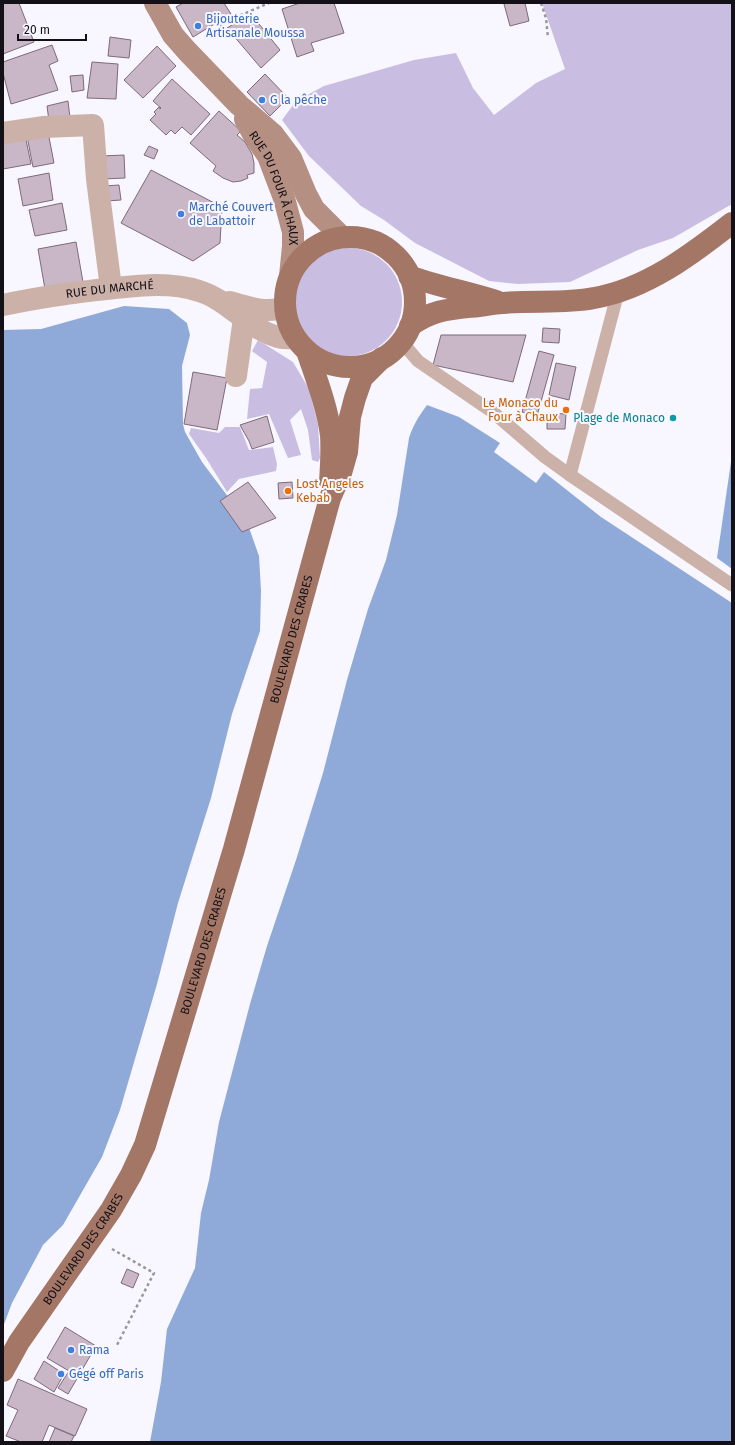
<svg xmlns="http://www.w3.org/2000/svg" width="735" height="1445" font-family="'Fira Sans',sans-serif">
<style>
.green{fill:#c9bee2}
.water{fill:#8faad9}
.building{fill:#c9b6c7;stroke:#7d6b7b}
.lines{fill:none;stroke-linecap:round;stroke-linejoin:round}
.path{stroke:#98969e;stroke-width:2.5;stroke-dasharray:3 3;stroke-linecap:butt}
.service{stroke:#ccb1a8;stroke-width:13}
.minor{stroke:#ccb1a8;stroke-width:22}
.secondary{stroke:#b58f81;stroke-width:22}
.primary{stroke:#a47665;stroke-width:22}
.shop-dot{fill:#3f7fe0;stroke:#f8f6ff;stroke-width:1.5}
.food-dot{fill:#e8710a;stroke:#f8f6ff;stroke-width:1.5}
.culture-dot{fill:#0f9aa8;stroke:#f8f6ff;stroke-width:1.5}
.labels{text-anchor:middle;stroke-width:4;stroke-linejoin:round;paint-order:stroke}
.shop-label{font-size:12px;fill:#366cbe;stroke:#f8f6ff;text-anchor:start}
.street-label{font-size:12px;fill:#131018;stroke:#f8f6ff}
.food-label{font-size:12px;fill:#c56008;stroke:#f8f6ff;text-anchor:end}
.culture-label{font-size:12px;fill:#0d838f;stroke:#f8f6ff;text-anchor:end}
</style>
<rect width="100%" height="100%" fill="#f8f6ff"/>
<!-- green -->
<g class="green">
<path d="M542,3H732V204L673,238L638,250L570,282L518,284L489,281L415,243L384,220L361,206L309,156L282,120L296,101L324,86L414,60L456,53L473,88L494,115L536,83L565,69Z"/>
<circle cx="348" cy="302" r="54"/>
<path d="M258,340L293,362L309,389L318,425L320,458L318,462L312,460L308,430L301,409L290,420L301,455L288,458L269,414L247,419L250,389L262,388L267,362L252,351Z"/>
<path d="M225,427H240L249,450L273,447L277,464L276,471L239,479L227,492L206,458L189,434L191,428L219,433Z"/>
</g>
<!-- water -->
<g class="water">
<path d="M124,306L169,309L187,323L190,335L182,366L183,424L185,432L202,462L247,522L259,556L261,591L260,631L232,714L211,798L178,903L157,984L120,1110L102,1157L63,1225L43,1245L12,1303L3,1327V330L41,329Z"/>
<path d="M427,405L459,417L500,443L494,452L536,483L544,472L601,517L732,603V1442H150L161,1382L167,1329L195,1268L201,1213L209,1180L219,1122L250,1004L267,946L296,860L323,773L347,680L368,609L386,560L397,515L409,438C413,425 419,416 427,405Z"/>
<path d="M732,455V569L717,558Z"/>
</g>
<!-- building -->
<g class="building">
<path d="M3,3H19L34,42L3,54Z"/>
<path d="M183,3H224L231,14L193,37L176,7Z"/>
<path d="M300,3H334L344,33L311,43L314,51L297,57L282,9Z"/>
<path d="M508,3H525L529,21L510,26L504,4Z"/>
<path d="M251,14L280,50L261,68L227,28Z"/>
<path d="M110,37L131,40L129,58L108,56Z"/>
<path d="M52,45L58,61L49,65L58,90L11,104L3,73V62Z"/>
<path d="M157,46L176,66L143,98L124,80Z"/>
<path d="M92,62L118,64L116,99L87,98Z"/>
<path d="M265,74L288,98L270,116L247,92Z"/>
<path d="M83,75L84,90L72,92L70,76Z"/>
<path d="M172,79L210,114L191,135L182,127L175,134L171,130L166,135L150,120L156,114L154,112L159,107L160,109L161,108L153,101Z"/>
<path d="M68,101L70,118L49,121L47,106Z"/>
<path d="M219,111L241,131L237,135L245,142L252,154L254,163V173L247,175L248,178L241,181L233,182L223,178L213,171L216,166L190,143Z"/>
<path d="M48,132L54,163L33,167L27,136Z"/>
<path d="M25,135L31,164L3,169V140Z"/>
<path d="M149,146L158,150L154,159L144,155Z"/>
<path d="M124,155L125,178L103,179L102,156Z"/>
<path d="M151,170L222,207L220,243L193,261L121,223Z"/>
<path d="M49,173L53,200L23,206L18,179Z"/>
<path d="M119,185L121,200L106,201L105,186Z"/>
<path d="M62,203L67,230L35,236L29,210Z"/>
<path d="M76,242L83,282L45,289L38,249Z"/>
<path d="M543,328L560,329L559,343L542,342Z"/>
<path d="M441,335H526L513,382L433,365Z"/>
<path d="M539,351L554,355L537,416L522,412Z"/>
<path d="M556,363L576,367L569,400L549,395Z"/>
<path d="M193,372L227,378L217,430L184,424Z"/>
<path d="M547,413L566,414L565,429H547Z"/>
<path d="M267,416L274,442L252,449L249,441L240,425Z"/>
<path d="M248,482L276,518L242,532L220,501Z"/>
<path d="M292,482L293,498L279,499L278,483Z"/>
<path d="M127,1269L139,1274L133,1288L121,1283Z"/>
<path d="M65,1327L96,1346L68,1394L58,1388L69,1371L47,1358Z"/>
<path d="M44,1361L64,1374L54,1392L34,1379Z"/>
<path d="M18,1379L87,1409L75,1436L49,1425L42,1442H21L6,1436L18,1410L7,1405Z"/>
<path d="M55,1428L74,1436L71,1442H49Z"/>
</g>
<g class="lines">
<!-- path -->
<g class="path">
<path d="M541,3L546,18L548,38"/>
<path d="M205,38L227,21L269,3"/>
<path d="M112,1249L154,1273L117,1345"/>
</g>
<!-- service -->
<g class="service">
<path d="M401,341L418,361L494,413L545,457L570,475L618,292"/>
<path d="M570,475L732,585"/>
</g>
<!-- minor -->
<g class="minor">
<path d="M3,133L44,127L93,125L97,179L111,288"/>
<path d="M230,302C250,308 264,313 285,308"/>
<path id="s1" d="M3,305C40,297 77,292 115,288C143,285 172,282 199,291C229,300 248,329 278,337C283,339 290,338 296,338"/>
<path d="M236,376L244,318"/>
</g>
<!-- secondary -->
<g class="secondary">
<path d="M155,3L173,35L187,51L239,105L273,134L291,158L306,194L314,209L342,237"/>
<path id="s2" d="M245,119L253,134L268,156L284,198L293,232V246L290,276"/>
</g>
<!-- primary -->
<g class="primary">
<circle cx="350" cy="302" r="65"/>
<path d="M409,276C437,286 467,292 496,301"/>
<path d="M410,326C433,309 451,309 479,306C487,305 495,303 503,303C533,300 564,304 594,298C646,289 691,255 732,223"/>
<path d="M307,351C316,378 327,406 331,435C332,450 331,467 330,482"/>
<path id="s3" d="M3,1371L19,1342L111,1210L131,1175L145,1145L234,849L330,498L341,473L347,452L350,417L355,398L362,378L382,358"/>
</g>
</g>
<!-- markers -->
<g class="shop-dot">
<circle cx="198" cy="26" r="4"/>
<circle cx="262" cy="100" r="4"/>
<circle cx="181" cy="214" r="4"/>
<circle cx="71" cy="1350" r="4"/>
<circle cx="61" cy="1374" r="4"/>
</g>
<g class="food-dot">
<circle cx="566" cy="410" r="4"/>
<circle cx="288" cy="491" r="4"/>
</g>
<circle class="culture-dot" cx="673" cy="418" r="4"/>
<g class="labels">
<!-- shop labels -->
<g class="shop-label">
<text x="206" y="23">Bijouterie<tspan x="206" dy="14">Artisanale Moussa</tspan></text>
<text x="270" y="104">G la pêche</text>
<text x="189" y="211">Marché Couvert<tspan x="189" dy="14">de Labattoir</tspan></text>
<text x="79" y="1354">Rama</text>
<text x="69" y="1378">Gégé off Paris</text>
</g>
<!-- street labels -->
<g class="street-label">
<text dy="4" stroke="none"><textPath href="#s2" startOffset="76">RUE DU FOUR À CHAUX</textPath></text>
<text dy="4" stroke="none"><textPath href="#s1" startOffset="108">RUE DU MARCHÉ</textPath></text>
<text dy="4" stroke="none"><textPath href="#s3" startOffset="794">BOULEVARD DES CRABES</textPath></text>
<text dy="4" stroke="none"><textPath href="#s3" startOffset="470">BOULEVARD DES CRABES</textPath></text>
<text dy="4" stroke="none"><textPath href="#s3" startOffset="146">BOULEVARD DES CRABES</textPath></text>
</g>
<!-- food labels -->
<g class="food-label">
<text x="558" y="407">Le Monaco du<tspan x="558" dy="14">Four à Chaux</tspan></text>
<text x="296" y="488" text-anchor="start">Lost Angeles<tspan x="296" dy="14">Kebab</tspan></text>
</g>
<!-- culture labels -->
<g class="culture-label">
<text x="665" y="422">Plage de Monaco</text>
</g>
</g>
<!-- border -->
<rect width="735" height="1445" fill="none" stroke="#131018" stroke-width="8"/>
<!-- scale -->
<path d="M18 34v6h68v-6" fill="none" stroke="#131018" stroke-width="2"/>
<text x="24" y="34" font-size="12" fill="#131018" stroke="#f8f6ff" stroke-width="3" paint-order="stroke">20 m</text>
</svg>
